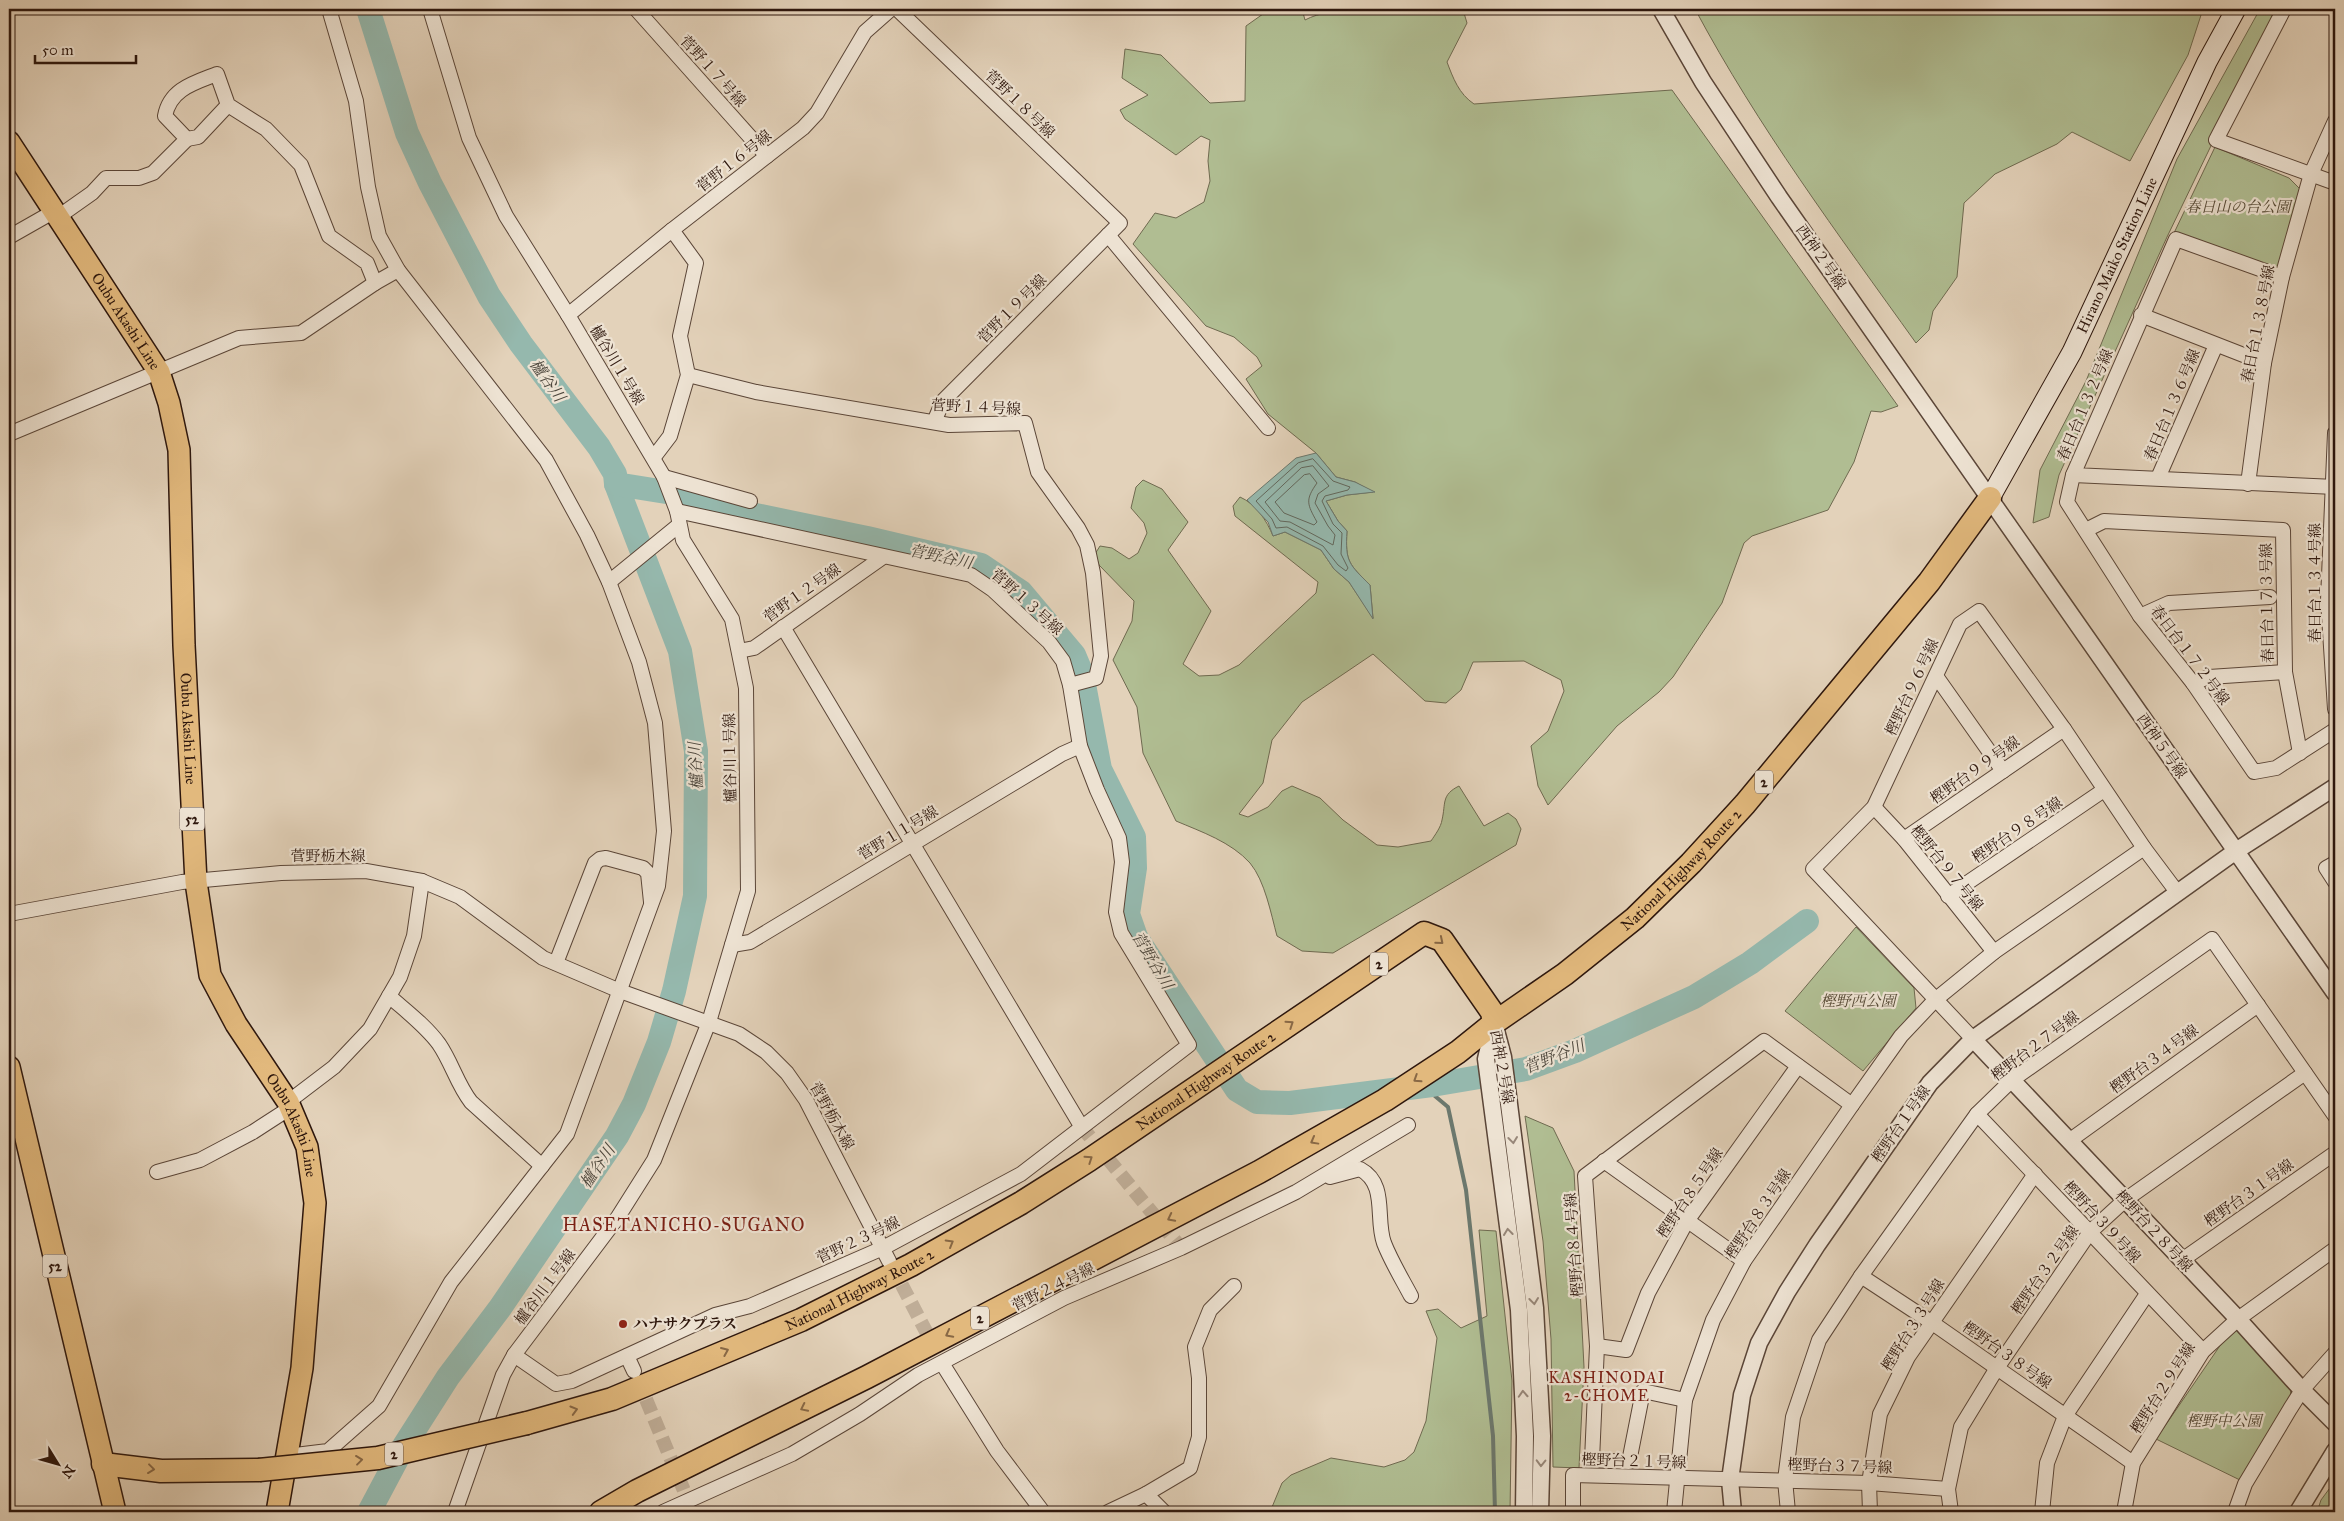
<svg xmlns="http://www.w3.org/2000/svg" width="2344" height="1521" font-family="'IM FELL Great Primer','Noto Serif JP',serif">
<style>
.green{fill:#b0bd92;stroke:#6f6a50}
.water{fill:#95b8ad;stroke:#6c786d}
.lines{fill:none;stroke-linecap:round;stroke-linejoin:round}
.shore{stroke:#62685d;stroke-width:1}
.stream{stroke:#6c786d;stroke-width:4}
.river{stroke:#95b8ad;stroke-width:24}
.minor-tunnel{stroke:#bfad97;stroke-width:14;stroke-dasharray:14 7;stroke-linecap:butt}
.minor-casing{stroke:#5b4638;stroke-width:16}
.tertiary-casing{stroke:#5b4638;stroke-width:19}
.secondary-casing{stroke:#2e170d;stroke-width:21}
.primary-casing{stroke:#2e170d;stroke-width:24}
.trunk-casing{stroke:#2e170d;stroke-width:25}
.minor{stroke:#ede2d2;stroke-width:14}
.tertiary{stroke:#ede2d2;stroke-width:16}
.secondary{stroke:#ede2d2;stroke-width:19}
.primary{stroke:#e2b97d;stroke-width:21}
.trunk{stroke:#e2b97d;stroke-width:22}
.trunk-bridge-casing{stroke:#2e170d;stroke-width:25;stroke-linecap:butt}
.trunk-bridge{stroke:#e2b97d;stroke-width:22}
.oneway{stroke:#886845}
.oneway2{stroke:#978779}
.poi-dot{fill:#8f2418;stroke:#ede2d2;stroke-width:2}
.labels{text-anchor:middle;stroke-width:4.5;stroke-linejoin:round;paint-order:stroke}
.shield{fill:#ede2d2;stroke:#675448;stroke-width:1}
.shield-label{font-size:14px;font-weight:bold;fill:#2e170d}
.street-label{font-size:15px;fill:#2e170d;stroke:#ede2d2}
.park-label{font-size:15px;font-style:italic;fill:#554935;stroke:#ede2d2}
.poi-label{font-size:15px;font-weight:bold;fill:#2e170d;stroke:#ede2d2;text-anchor:start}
.water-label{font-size:16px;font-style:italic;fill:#4d473d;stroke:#ede2d2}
.neighbourhood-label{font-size:16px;letter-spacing:1px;fill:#7a1f14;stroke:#ede2d2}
.quarter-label{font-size:18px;letter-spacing:1px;fill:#7a1f14;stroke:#ede2d2}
</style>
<rect width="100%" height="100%" fill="#e3d2ba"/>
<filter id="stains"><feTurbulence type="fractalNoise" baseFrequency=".004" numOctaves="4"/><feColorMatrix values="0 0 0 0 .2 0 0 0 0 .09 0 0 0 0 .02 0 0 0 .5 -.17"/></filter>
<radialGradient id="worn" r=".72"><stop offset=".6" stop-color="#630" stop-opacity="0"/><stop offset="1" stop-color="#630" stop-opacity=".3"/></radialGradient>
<!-- green -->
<g class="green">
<path d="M1270,9H1302L1305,20C1333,5 1387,9 1419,9L1421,11L1464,13L1467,23L1447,62C1453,78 1459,94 1474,104L1672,90L1898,406L1881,412L1871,411L1854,462L1828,510L1752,536L1744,543L1722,603L1673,677L1659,692L1617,726L1548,805L1538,786L1531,746L1548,731L1564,691L1561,680L1524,661L1473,662L1461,690L1446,703L1425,701L1373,654L1302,702L1272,740L1263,783L1239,814L1248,817L1268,807L1282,791L1292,786L1320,798L1343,820L1377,845L1398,847L1431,841C1435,835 1441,827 1442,820C1446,803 1441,795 1459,786L1484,826L1508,813L1516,819L1521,829L1516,845L1333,953L1302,951L1277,936C1271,914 1265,881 1250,863C1231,842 1202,832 1176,821L1143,753L1137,707L1113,660L1132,621L1134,601L1099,565L1095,554L1100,546L1112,548L1129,559L1138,553L1147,533L1144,523L1131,508L1136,487L1143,480L1162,489L1188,522L1168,550L1211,611L1183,664L1199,676L1219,675L1239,665L1316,593L1318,582L1235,516L1233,506L1240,497C1256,504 1267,521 1273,536L1285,532L1321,550L1334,569L1349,582L1373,618L1370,585C1349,564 1345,562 1347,531L1338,521L1326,501L1347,495L1373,492L1355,482L1336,477L1316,453L1268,414L1246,379L1262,366L1257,357L1234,337L1206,326L1133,244L1155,213L1176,218L1204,202L1210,181L1208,161L1210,140L1201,136L1176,155L1125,119L1120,110L1148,95L1122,78L1125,49L1161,55L1210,103L1245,101L1246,26Z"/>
<path d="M1695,9H2203L2188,55L2130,161L2072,132L2057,144L1995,174L1964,203L1957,277L1933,311L1929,330L1916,343C1838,234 1758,127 1695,9Z"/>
<path d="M2260,9H2277L2167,237L2059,475L2049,517L2033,523L2040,470L2086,381L2177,159Z"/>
<path d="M2215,147L2289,178L2301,190L2280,265L2273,269L2174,233Z"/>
<path d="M1856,927L1914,988L1916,1008L1863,1071L1785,1011Z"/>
<path d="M1525,1116L1553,1128L1574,1171L1584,1367L1579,1468L1553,1467L1551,1339L1543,1241Z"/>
<path d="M1479,1230L1496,1231L1512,1381L1510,1512H1270L1282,1483L1291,1475L1331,1458L1384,1467L1405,1460L1414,1452L1426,1421L1437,1338L1426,1311L1438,1309L1461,1328L1487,1316Z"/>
<path d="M2237,1330L2291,1388L2290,1399L2242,1481L2156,1439L2228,1334Z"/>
<path d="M2335,1481V1512H2317L2321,1500Z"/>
</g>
<!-- water -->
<path class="water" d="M1316,453L1336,477L1355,482L1375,492L1347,495L1326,501L1338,521L1347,531C1345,562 1349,564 1370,585L1373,619L1349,582L1334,569L1321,550L1285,532L1273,536L1268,522L1247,500L1296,458Z"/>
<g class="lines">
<!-- shore -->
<g class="shore">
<path d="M1313,459L1333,481L1350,487L1348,490L1325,496L1322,501L1333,524L1342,533L1341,554L1348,568L1346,571L1338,565L1323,546L1287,527L1276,528L1272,519L1256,501L1298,463Z"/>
<path d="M1313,466L1329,486L1318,494L1315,503L1328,526L1335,535L1333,545L1290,522L1280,521L1265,502L1301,468Z"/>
<path d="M1310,474L1317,483C1305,500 1307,504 1317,522L1314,525L1284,513L1275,502L1304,475Z"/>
</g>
<!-- stream -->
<path class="stream" d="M1423,1086L1448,1107L1466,1190L1493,1436L1495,1512"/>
<!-- river -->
<g class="river">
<path d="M368,9L407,133L430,183L489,296L521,344L599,447L615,474L616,484L680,651L696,751L695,896L674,991L659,1042L634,1104L617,1136L500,1308L448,1377L404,1446L369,1512"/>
<path d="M616,484L691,496L741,512L867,538L981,565L1021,592L1074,655L1082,674L1100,769L1134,837L1135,868L1128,914L1136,937L1237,1090L1257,1102L1290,1103L1432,1085L1526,1069L1575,1051L1694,997L1750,963L1807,921"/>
</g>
<!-- minor-tunnel -->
<g class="minor-tunnel">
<path d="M1081,1126L1181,1248"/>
<path d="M892,1266L945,1368"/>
<path d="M638,1380L685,1493"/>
</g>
<!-- minor casing -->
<g class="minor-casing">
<g id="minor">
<path d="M430,9L469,138L506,216L568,315L664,477L677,511L683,540L732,619L746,688L748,891L709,1022L654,1160L618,1217L514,1355L503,1375L455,1512"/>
<path d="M636,9L767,156"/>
<path d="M897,9L1120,223L943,401L934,422"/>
<path d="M2284,9L2216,140L2335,183"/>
<path d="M187,139L198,137L228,105"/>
<path d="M58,217L92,193L106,178H139L153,173L187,139L165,116C170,89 194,83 217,74L228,105L266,129L301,165L329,236L367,263L375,283"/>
<path d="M1108,235L1268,428"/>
<path d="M9,237L53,212"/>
<path d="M2282,277L2176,239L2073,475L2335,487"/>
<path d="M568,315L672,230L803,128L817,113L865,32L891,9"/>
<path d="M2141,315L2264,363"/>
<path d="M688,375L756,392L949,425L1025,423L1038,472L1078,528L1087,545L1093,573L1101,656L1096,678L1070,685"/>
<path d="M2335,433L2328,600L2335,709"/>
<path d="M9,434L239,338L301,333L375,283L398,270"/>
<path d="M654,457L670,436L688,375L680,336L696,263L672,230"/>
<path d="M2073,475L2067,502L2140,616L2193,683L2254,772L2276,768L2335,730"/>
<path d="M664,477L750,501"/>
<path d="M2158,478L2216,345"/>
<path d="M2248,484L2264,363L2282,277L2311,174L2335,121"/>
<path d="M2086,530L2104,521L2283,530L2285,672L2300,753"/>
<path d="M609,582L679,525"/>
<path d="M2140,616L2169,603L2270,597"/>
<path d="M783,627L1081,1126"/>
<path d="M739,651L754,648L883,557"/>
<path d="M1936,676L2003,771"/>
<path d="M2193,683L2209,677L2285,672"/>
<path d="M1874,807L1904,839L1994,952"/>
<path d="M1904,839L2064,729"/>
<path d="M2335,863L2326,868L2335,882"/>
<path d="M1948,896L2104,790"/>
<path d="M9,914L182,882L281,873L366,871L422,881L460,897L543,958L620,991L739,1034L766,1052L787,1073L806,1100L889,1261"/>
<path d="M732,945L750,942L1062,754L1080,746"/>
<path d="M556,963L595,863L600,859L606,858L643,868L648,873L651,902"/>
<path d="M389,996C406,1011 426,1026 439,1044C452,1063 457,1084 471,1102L542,1166"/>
<path d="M1973,1039L1813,869L1874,807L1960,624L1979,611L2064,729L2144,848L2177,892"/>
<path d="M288,1102L334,1067L370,1029L400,977L414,936L422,881"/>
<path d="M1977,1114L2203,1351"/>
<path d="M2069,1141L2258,1005"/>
<path d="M1604,1161L1744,1261"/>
<path d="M157,1172L200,1160L253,1132L290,1108"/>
<path d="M1330,1177L1360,1169C1388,1184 1375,1218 1384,1243C1391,1261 1402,1279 1411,1296"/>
<path d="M2182,1260L2335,1153"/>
<path d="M1861,1276L1931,1322L2133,1463"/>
<path d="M1597,1346L1626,1350L1648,1293L1687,1221L1798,1066"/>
<path d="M514,1355L556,1384L572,1381L715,1315L750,1306L883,1248L1021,1174L1189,1045L1121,933L1116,912L1122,862L1119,838L1097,790L1080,746L1070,685L1063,661L1049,642L993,590L971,575L677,511"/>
<path d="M627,1356L634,1371"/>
<path d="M945,1368L997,1451L1043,1512"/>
<path d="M1685,1400L1643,1391L1629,1462L1592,1460L1597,1346L1585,1176L1764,1041L1852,1105"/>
<path d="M287,1456L328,1451L379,1406L451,1282L567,1134L658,886L664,831L655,723L639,662L609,582L587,535L546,460L398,270L379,236L368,187L356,101L329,9"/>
<path d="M1146,1494L1164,1512"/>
<path d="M663,1512L792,1454L860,1414L918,1375L1064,1298L1181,1248L1296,1192L1408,1125"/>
<path d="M1108,1512L1146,1494L1190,1468L1199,1437V1378L1195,1347L1210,1310L1234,1286"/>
<path d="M1573,1512V1475L1869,1483L1948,1489"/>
<path d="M1674,1512L1685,1400L1713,1320L1744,1261L1852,1105L1901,1036L1935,1000L1994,952L2144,848"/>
<path d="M1788,1512L1785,1480L1793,1417L1819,1340L1861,1276L1977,1114L2012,1080L2212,939L2335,1116"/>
<path d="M1870,1512L1869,1483L1880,1414L1908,1357L2035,1174"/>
<path d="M1951,1512L1948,1489L1961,1427L1997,1368L2090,1232L2125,1200L2305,1073"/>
<path d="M2042,1512L2047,1463L2065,1416L2147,1294"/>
<path d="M2124,1512L2133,1463L2203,1351L2238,1319L2335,1249"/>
<path d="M2235,1512L2245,1484L2290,1409L2302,1390L2335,1353"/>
</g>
</g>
<!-- tertiary casing -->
<g class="tertiary-casing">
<g id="tertiary">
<path d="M1661,9L1703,82L1779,197L2335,993"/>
<path d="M1494,1023L1503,1057L1535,1308L1542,1436L1540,1512"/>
<path d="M1494,1025L1486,1059L1519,1310L1525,1436L1524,1512"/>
<path d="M1973,1039L2238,1319L2302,1390L2335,1423"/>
<path d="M1733,1512L1730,1480L1742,1395L1759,1343L1787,1292L1817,1245L1930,1083L1973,1039L2236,851L2335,787"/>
<path d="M2298,1512L2335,1451"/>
</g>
</g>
<!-- secondary casing -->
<g class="secondary-casing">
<g id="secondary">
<path id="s1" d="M1990,498L2072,352L2207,62L2236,9"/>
</g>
</g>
<!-- primary casing -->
<g class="primary-casing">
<g id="primary">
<path id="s2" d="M9,142L159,372L169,403L179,450L184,645L196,882L210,975L236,1024L288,1102L307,1147L315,1203L302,1368L277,1512"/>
<path d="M9,1067L115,1512"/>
</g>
</g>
<!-- trunk casing -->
<g class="trunk-casing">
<g id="trunk">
<path id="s3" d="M527,1423L612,1399L801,1320L911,1265L1021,1203L1089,1160L1424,933L1442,940L1492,1012L1494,1023"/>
<path d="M103,1464L161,1471L259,1470"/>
<path id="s4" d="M601,1512L637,1491L867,1377L1259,1172L1385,1100L1458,1052L1494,1023L1565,974L1635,918L1691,863L1745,804L1929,582L1990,498"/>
</g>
</g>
<!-- minor -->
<use href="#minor" class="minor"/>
<!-- tertiary -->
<use href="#tertiary" class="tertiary"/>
<!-- secondary -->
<use href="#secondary" class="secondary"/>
<!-- primary -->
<use href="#primary" class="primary"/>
<!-- trunk -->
<use href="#trunk" class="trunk"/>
<!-- trunk-bridge casing -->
<g class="trunk-bridge-casing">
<path id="trunk-bridge" d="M259,1470L378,1458L527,1423"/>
</g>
<!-- trunk-bridge -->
<use href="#trunk-bridge" class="trunk-bridge"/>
</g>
<!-- one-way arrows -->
<defs><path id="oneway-chevron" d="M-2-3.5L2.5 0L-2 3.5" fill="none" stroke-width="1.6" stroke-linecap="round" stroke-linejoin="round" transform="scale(1.25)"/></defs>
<g class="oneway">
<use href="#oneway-chevron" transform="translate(1440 941) rotate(40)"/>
<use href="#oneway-chevron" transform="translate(1290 1024) rotate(-34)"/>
<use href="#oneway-chevron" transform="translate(1417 1079) rotate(147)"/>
<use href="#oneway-chevron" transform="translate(1314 1141) rotate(151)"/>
<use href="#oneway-chevron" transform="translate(1089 1159) rotate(-34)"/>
<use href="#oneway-chevron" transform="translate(1171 1218) rotate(153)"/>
<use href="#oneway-chevron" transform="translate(950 1243) rotate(-30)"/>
<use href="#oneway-chevron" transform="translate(949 1334) rotate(152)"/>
<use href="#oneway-chevron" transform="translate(725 1351) rotate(-23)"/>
<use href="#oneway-chevron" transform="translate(804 1408) rotate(154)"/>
<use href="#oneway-chevron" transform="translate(574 1410) rotate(-16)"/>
<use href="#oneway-chevron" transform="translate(359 1460) rotate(-7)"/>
<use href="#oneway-chevron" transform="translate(151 1469) rotate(7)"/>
</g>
<g class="oneway2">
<use href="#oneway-chevron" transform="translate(1513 1140) rotate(83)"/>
<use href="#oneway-chevron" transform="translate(1508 1232) rotate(-97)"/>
<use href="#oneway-chevron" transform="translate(1534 1301) rotate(83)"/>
<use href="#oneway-chevron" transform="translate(1523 1394) rotate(-93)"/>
<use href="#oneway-chevron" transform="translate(1541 1463) rotate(91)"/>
</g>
<!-- markers -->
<circle class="poi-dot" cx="623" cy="1324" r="5"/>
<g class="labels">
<!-- shield labels -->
<g class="shield">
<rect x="1755" y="770.5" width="18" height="23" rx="4"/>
<rect x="179.5" y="807.5" width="25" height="23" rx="4"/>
<rect x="1370" y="952.5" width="18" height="23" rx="4"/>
<rect x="42.5" y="1254.5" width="25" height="23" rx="4"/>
<rect x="971" y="1306.5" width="18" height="23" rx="4"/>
<rect x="385" y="1442.5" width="18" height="23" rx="4"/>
</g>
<g class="shield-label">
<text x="1764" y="787">2</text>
<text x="192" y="824">52</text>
<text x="1379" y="969">2</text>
<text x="55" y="1271">52</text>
<text x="980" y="1323">2</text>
<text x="394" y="1459">2</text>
</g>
<!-- street labels -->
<g class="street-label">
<text transform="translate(713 71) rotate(48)" y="5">菅野１７号線</text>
<text transform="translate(1020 104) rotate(44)" y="5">菅野１８号線</text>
<text transform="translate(734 161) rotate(-38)" y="5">菅野１６号線</text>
<text dy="5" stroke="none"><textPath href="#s1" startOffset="274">Hirano Maiko Station Line</textPath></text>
<text transform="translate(1821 257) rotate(55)" y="5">西神２号線</text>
<text transform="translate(1012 309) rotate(-45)" y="5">菅野１９号線</text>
<text dy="5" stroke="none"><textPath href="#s2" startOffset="214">Oubu Akashi Line</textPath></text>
<text transform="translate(2258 324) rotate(-79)" y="5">春日台１３８号線</text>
<text transform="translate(617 365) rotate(59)" y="5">櫨谷川１号線</text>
<text transform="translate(2085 405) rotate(-67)" y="5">春日台１３２号線</text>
<text transform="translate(2172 405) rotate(-67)" y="5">春日台１３６号線</text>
<text transform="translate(976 407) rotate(3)" y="5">菅野１４号線</text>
<text transform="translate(2315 583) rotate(-90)" y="5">春日台１３４号線</text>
<text transform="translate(802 593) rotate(-35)" y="5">菅野１２号線</text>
<text transform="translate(1027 602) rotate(42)" y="5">菅野１３号線</text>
<text transform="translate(2267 603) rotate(-91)" y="5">春日台１７３号線</text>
<text transform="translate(2190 655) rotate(53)" y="5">春日台１７２号線</text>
<text transform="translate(1912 687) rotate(-65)" y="5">樫野台９６号線</text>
<text dy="5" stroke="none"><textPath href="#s2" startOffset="634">Oubu Akashi Line</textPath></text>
<text transform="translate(2162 746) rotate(55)" y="5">西神５号線</text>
<text transform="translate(730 758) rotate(-91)" y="5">櫨谷川１号線</text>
<text transform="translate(1975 770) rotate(-35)" y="5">樫野台９９号線</text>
<text transform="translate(2017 830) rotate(-34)" y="5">樫野台９８号線</text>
<text transform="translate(898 833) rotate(-31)" y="5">菅野１１号線</text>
<text x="328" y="861">菅野栃木線</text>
<text transform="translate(1947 868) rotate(51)" y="5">樫野台９７号線</text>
<text dy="5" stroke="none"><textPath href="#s4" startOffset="1262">National Highway Route 2</textPath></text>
<text transform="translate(2035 1046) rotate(-37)" y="5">樫野台２７号線</text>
<text transform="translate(2154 1059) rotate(-36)" y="5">樫野台３４号線</text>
<text transform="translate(1502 1067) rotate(80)" y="5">西神２号線</text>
<text dy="5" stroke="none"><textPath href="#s3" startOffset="764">National Highway Route 2</textPath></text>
<text transform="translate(832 1116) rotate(61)" y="5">菅野栃木線</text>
<text transform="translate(1901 1124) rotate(-55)" y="5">樫野台１号線</text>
<text dy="5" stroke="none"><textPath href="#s2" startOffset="1054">Oubu Akashi Line</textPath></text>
<text transform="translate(1690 1193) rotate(-56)" y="5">樫野台８５号線</text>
<text transform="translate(2249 1193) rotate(-35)" y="5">樫野台３１号線</text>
<text transform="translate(1758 1214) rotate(-56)" y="5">樫野台８３号線</text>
<text transform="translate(2102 1222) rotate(47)" y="5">樫野台３９号線</text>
<text transform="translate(2154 1231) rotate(47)" y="5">樫野台２８号線</text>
<text transform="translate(858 1240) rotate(-25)" y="5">菅野２３号線</text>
<text transform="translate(1574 1245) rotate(-94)" y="5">樫野台８４号線</text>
<text transform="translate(2045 1270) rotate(-55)" y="5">樫野台３２号線</text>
<text transform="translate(545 1287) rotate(-53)" y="5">櫨谷川１号線</text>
<text transform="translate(1053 1287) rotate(-26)" y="5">菅野２４号線</text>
<text dy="5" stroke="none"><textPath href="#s3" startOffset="359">National Highway Route 2</textPath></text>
<text transform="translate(1913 1325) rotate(-58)" y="5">樫野台３３号線</text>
<text transform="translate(2007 1355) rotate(35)" y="5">樫野台３８号線</text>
<text transform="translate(2163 1388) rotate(-57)" y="5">樫野台２９号線</text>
<text transform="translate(1634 1461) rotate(2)" y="5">樫野台２１号線</text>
<text transform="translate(1840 1466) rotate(2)" y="5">樫野台３７号線</text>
</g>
<!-- park labels -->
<g class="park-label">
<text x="2238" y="212">春日山の台公園</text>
<text x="1858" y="1006">樫野西公園</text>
<text x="2224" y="1426">樫野中公園</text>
</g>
<!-- poi labels -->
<g class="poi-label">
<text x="633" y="1329">ハナサクプラス</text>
</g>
<!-- water labels -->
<g class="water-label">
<text transform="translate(548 380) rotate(55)" y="6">櫨谷川</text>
<text transform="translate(941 556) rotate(12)" y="6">菅野谷川</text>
<text transform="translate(695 766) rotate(-93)" y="6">櫨谷川</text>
<text transform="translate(1153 960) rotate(59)" y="6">菅野谷川</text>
<text transform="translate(1554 1056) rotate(-22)" y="6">菅野谷川</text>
<text transform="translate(597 1166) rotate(-56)" y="6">櫨谷川</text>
</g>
<!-- neighbourhood labels -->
<g class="neighbourhood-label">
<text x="1607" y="1383">KASHINODAI<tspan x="1607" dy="18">2-CHOME</tspan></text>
</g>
<!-- quarter labels -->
<g class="quarter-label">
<text x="684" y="1231">HASETANICHO-SUGANO</text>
</g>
</g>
<!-- margin -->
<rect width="2344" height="1521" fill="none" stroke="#e3d2ba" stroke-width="30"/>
<rect x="10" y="10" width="2324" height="1501" fill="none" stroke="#2e170d" stroke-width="2.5"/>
<rect x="15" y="15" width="2314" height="1491" fill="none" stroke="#2e170d"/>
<!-- north arrow -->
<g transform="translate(58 1464) rotate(127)" stroke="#ede2d2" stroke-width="4" paint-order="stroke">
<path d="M0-4L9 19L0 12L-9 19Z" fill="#2e170d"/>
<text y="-8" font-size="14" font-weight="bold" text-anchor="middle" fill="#2e170d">N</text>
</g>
<!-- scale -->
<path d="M35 55v8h101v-8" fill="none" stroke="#2e170d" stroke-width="2.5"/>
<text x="42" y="55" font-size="15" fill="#2e170d" stroke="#ede2d2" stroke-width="4" paint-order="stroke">50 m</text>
<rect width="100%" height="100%" filter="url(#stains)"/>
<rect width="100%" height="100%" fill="url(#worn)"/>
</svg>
